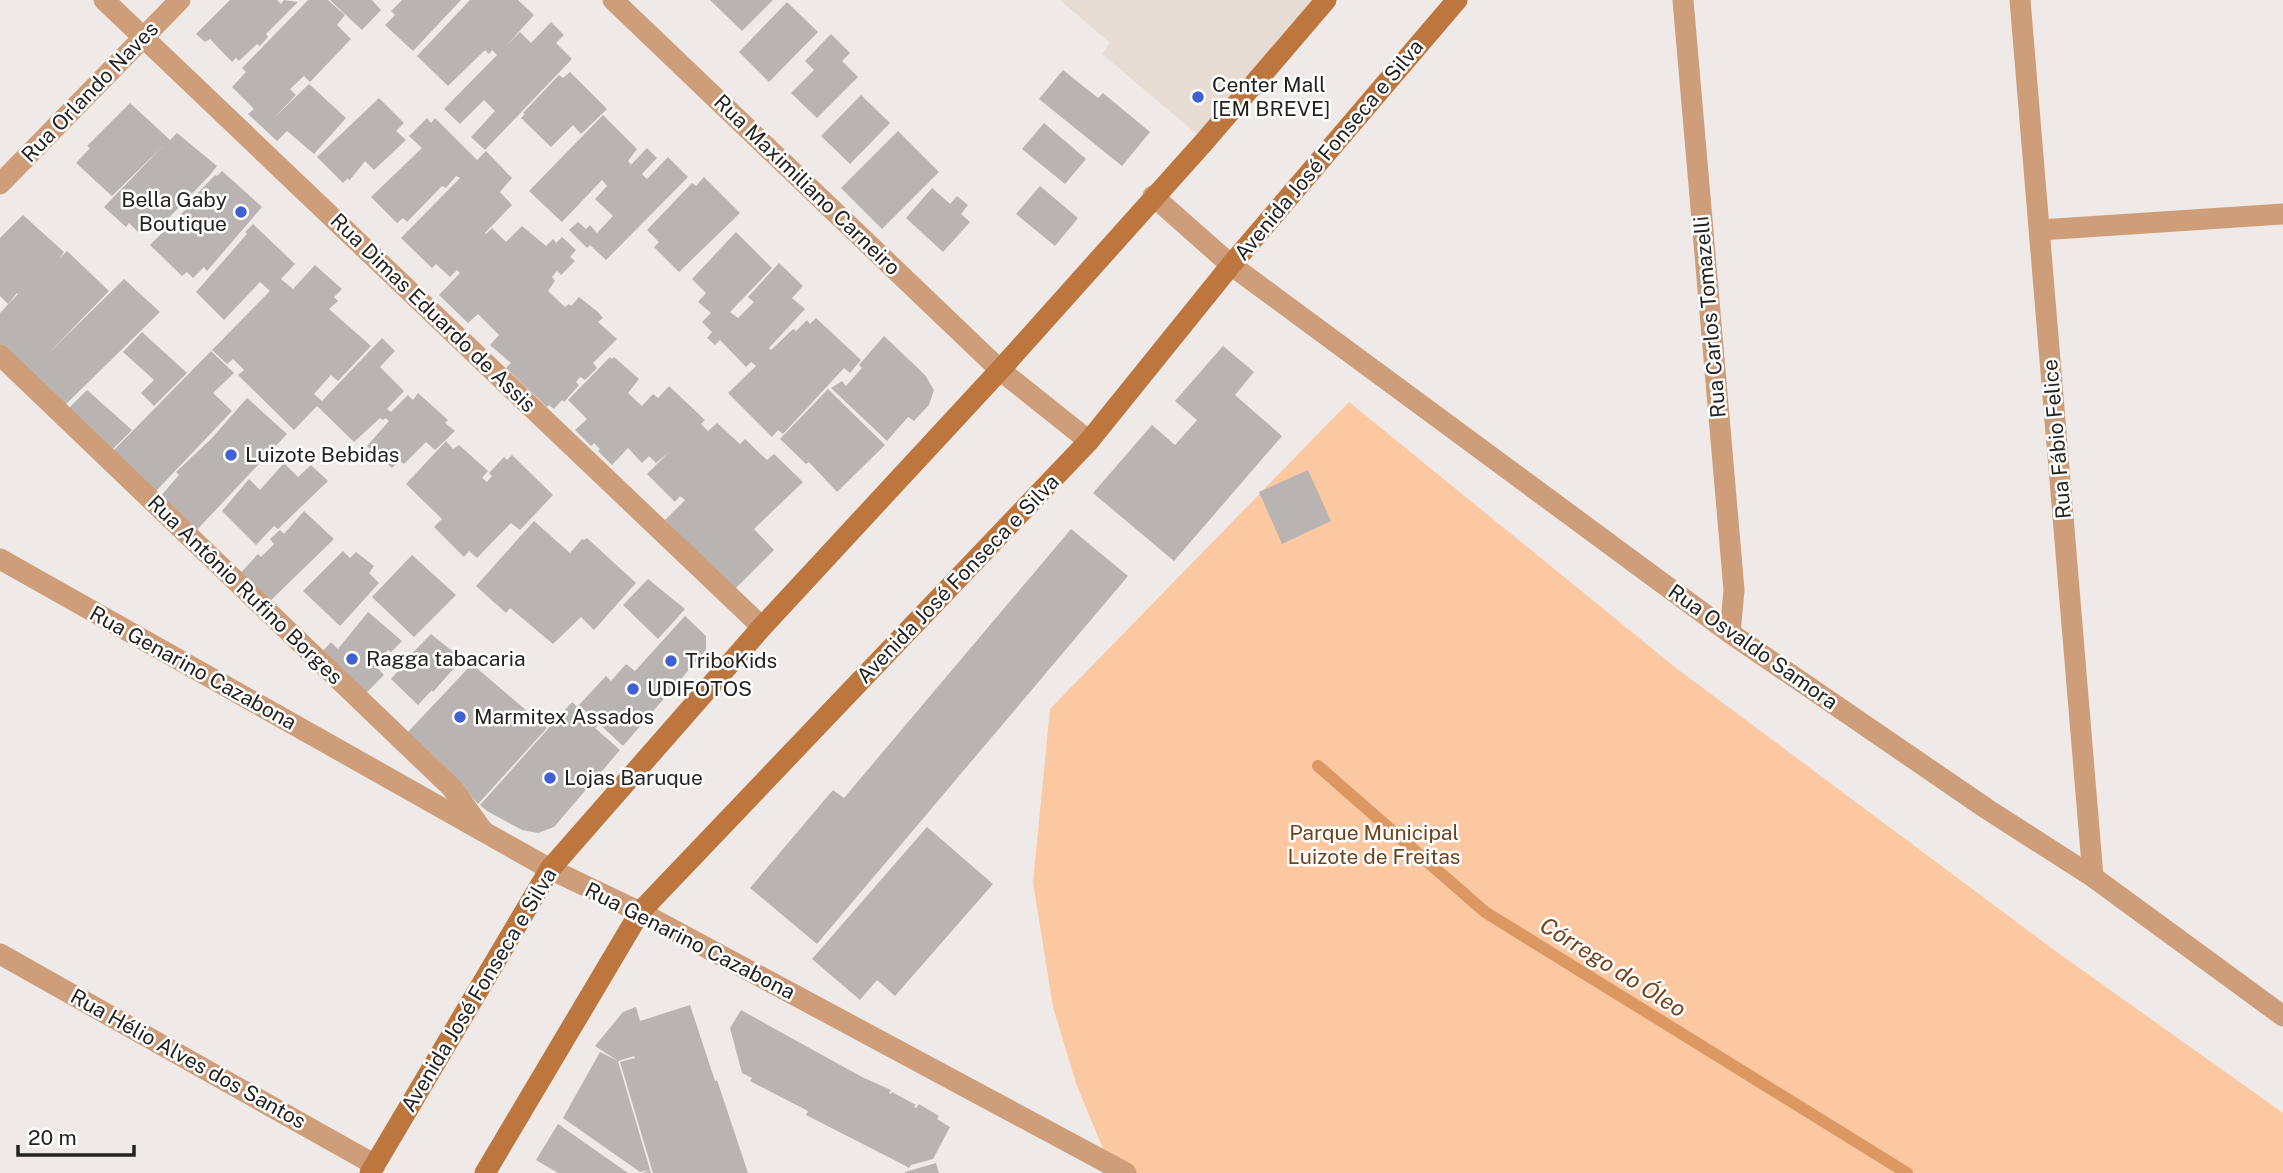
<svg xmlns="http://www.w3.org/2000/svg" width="2283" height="1173" font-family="'Public Sans',sans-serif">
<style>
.built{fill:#e7dcd4}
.green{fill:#fcc8a2}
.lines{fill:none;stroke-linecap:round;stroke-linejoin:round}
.stream{stroke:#dc9863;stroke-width:12}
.building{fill:#b9b4b1}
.minor{stroke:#ce9e7b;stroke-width:21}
.tertiary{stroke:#ce9e7b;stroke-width:21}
.secondary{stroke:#bd773e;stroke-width:21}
.poi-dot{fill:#4161d3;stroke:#fff;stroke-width:2.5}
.labels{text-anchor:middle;stroke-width:5;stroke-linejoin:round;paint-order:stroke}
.poi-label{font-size:21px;fill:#252322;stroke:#fff;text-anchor:start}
.street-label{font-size:21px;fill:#252322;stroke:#fff}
.park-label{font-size:21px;fill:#70421b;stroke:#fff}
.water-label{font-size:23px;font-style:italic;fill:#72441e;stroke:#fff}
</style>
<rect width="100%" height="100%" fill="#efeae7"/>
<!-- built -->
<path class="built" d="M1060,0H1326L1205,141L1102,54L1110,43Z"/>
<!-- green -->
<path class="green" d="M1349,402L1676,668L2054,950L2283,1113V1173H1113L1077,1086L1053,1007L1033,882L1050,709Z"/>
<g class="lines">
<!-- stream -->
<path class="stream" d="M1318,766L1485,912L1907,1173"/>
</g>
<!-- building -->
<g class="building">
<path d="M230,0H277L281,4L284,0L298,2L266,34L268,37L260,46L257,44L239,61L236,58L232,62L210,39L205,42L196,34Z"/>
<path d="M308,0H328L345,15L337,25L351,39L310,82L304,76L290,89L296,95L272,120L309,84L346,118L314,154L287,131L277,141L248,114L254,109L232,87L246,72L242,68Z"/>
<path d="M330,0H372L381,10L362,30Z"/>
<path d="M402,0H461L413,51L385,25L395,15L391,11Z"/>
<path d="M470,0H518L534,15L507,45L520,32L531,43L551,22L564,35L556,43L572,59L485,150L471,137L495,111L484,100L460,124L444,109L497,55L492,50L489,54L485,50L448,86L417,56Z"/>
<path d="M710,0H773L742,31Z"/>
<path d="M787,2L818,32L769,82L739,52Z"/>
<path d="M831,34L850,53L842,61L858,77L817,118L791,93L814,70L805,61Z"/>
<path d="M1063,70L1098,98L1103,93L1150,132L1122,166L1039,99Z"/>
<path d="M570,72L607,109L581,134L573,125L551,147L521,118L525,114L523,113L559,75L563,78Z"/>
<path d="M861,95L890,123L850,164L821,136Z"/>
<path d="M379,98L404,123L396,131L406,140L374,170L365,161L349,181L348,178L343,183L317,157Z"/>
<path d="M130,103L170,140L177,133L217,166L210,175L157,230L148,222L138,232L129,223L126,227L104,207L164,145L112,196L76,163L90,148L87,146Z"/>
<path d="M603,115L637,149L628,161L631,164L629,167L647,148L657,158L642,174L647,179L668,157L688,177L606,260L590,245L587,248L569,230L578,222L586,229L590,225L597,233L613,216L595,199L607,186L602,180L562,222L529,191Z"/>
<path d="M427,118L431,123L435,118L477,160L486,151L512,178L500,192L512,205L485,233L486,234L492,228L506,242L522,226L546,246L553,239L556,243L562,237L576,250L570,257L575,261L561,275L557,271L552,277L555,281L548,291L565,307L569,304L571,306L579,297L598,312L603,318L598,322L617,339L593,363L597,368L585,380L580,377L576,382L579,385L564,402L562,400L554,409L549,405L547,407L506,368L511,363L490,345L499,335L478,314L468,323L439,295L460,273L457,270L450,277L436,264L432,268L401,238L460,178L456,176L446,188L442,186L407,222L403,218L397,223L371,197L422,148L409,136Z"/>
<path d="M1044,123L1086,159L1065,184L1022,149Z"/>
<path d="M898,131L939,172L882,229L841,188Z"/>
<path d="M222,171L262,207L207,271L204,267L193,278L187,272L182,276L150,245L196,199L194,197L215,175L217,176Z"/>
<path d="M704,177L740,213L679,272L654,247L659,242L647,230L692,183L696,186Z"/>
<path d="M1040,186L1078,218L1055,246L1016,214Z"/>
<path d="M932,188L950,204L957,196L968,205L961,214L970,222L943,252L906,218Z"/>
<path d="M23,215L64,252L60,258L67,251L109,291L49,353L124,279L160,312L60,410L0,350V313L18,294L17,293L8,304L0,296V238Z"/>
<path d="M253,224L295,264L281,279L293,289L315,265L342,289L334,297L338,301L329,309L371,346L338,381L331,375L314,394L322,401L382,338L395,351L380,367L404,391L387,409L391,412L408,395L413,400L418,393L448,420L445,423L455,431L435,450L426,442L404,464L400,461L392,468L367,446L389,421L385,418L383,420L380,418L354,442L317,406L294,430L238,375L244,370L233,359L227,364L212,350L270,291L260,282L224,320L196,292L247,234L245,232Z"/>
<path d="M736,232L772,268L730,312L738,318L754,302L748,297L779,263L803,286L792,298L805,309L769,348L771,350L793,329L796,331L807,320L810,324L816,318L861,360L850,373L844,368L783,434L778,430L772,437L728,393L756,366L751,362L746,367L720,340L715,345L707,338L712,332L702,322L711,313L698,302L706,293L692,279Z"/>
<path d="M142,332L187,373L154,406L141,393L154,380L123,352Z"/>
<path d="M884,336L925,375L934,390L929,405L914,421L908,417L887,441L831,388L842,381L846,386L862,368L859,365Z"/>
<path d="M1223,346L1254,372L1235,395L1282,436L1174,561L1093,493L1152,425L1175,445L1197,420L1175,401Z"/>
<path d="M211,351L234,373L213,393L232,411L156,491L113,451Z"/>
<path d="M610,357L612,359L614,357L639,379L628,393L642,406L653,394L658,398L669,386L705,420L701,424L708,431L717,423L740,444L745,439L767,460L774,454L803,482L754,529L774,550L733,591L665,520L685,500L680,496L675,502L647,474L670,451L656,463L649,456L642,463L628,448L612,465L598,451L600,449L594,443L591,446L575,430L587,419L568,400Z"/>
<path d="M828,389L885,445L837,492L809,462L806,464L780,439Z"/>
<path d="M87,390L132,430L107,455L64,413Z"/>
<path d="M247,398L287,434L194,533L158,499L179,475L176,472L212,438Z"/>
<path d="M446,441L453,449L459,445L488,471L482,478L487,482L492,476L489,473L504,457L507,460L512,455L553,495L520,530L511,523L477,558L469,551L464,557L434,527L442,519L406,484Z"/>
<path d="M284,463L298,477L311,465L328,481L278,529L274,526L256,545L222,511L249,479L260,490Z"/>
<path d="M1308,470L1331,521L1282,544L1259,492Z"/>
<path d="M304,511L334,539L266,605L236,578L258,554L261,557L274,544L270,539L280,530L284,534Z"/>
<path d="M534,521L570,553L582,539L584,540L587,538L636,583L594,630L581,617L553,644L510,608L506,613L476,586Z"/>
<path d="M1071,529L1128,576L817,944L750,888L833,790L844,798Z"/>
<path d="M343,551L350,558L356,552L374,566L369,573L379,583L340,626L303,591Z"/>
<path d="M412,555L456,595L414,637L372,597Z"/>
<path d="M648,579L685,609L658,639L623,605Z"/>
<path d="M368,612L402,641L391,652L388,650L374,664L384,675L364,695L320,654L331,642L338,649Z"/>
<path d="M685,616L706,636V650L623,746L579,705L606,676L611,681L626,664L635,671Z"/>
<path d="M431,634L462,659L433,692L432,690L418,705L391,679L404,664L403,663Z"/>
<path d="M472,664L547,728L478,804L448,771L406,734Z"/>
<path d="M572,702L598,725L595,728L620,750L554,827L538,833L522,830L487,811L480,805Z"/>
<path d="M927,827L993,884L895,996L877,980L860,1000L812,959Z"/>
<path d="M690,1005L715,1081L717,1080L748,1173H653L620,1062L635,1058L634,1056L618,1061L651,1173H643L650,1170L640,1172L563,1118L600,1052L618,1061L595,1046L623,1012L636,1007L640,1021Z"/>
<path d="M741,1010L862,1077L891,1090L889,1093L891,1094L892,1092L916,1105L914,1107L916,1108L919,1104L939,1116L937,1119L950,1127L933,1159L911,1165L909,1168L906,1166L806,1115L808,1111L750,1081L752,1078L742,1073L730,1028Z"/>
<path d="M558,1124L628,1173H558L536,1160Z"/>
<path d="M936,1163L939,1173H905V1172Z"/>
</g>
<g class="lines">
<!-- minor -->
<g class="minor">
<path d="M104,0L762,627"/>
<path d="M613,0L1000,370L1089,441"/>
<path d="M1683,0L1734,590L1730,633"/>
<path d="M2020,0L2093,877"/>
<path d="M0,184L180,0"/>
<path d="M1153,196L1231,265L1730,633L1987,809L2093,877L2283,1016"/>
<path d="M2040,230L2283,214"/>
<path d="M0,355L452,788L483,831"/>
<path d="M0,954L375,1165"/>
</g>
<!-- tertiary -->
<path class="tertiary" d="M0,559L550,869L640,912L1126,1173"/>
<!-- secondary -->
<g class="secondary">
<path d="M370,1173L550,869L762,627L1000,370L1205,141L1326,0"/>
<path d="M485,1173L640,912L1089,441L1231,265L1457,0"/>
</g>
</g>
<!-- markers -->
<g class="poi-dot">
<circle cx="1198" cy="97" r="7"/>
<circle cx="241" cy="212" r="7"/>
<circle cx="231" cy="455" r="7"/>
<circle cx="352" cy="659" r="7"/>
<circle cx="671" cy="661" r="7"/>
<circle cx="633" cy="689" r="7"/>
<circle cx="460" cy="717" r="7"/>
<circle cx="550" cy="778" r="7"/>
</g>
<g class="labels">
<!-- poi labels -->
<g class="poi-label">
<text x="1212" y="92">Center Mall<tspan x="1212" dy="24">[EM BREVE]</tspan></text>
<text x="227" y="207" text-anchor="end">Bella Gaby<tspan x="227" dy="24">Boutique</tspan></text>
<text x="245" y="462">Luizote Bebidas</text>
<text x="366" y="666">Ragga tabacaria</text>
<text x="685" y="668">TriboKids</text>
<text x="647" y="696">UDIFOTOS</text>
<text x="474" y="724">Marmitex Assados</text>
<text x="564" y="785">Lojas Baruque</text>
</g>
<!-- street labels -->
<g class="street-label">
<text transform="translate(90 92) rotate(-46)" y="7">Rua Orlando Naves</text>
<text transform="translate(1329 150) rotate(-50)" y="7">Avenida José Fonseca e Silva</text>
<text transform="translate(807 185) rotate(44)" y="7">Rua Maximiliano Carneiro</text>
<text transform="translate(433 313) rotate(44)" y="7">Rua Dimas Eduardo de Assis</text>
<text transform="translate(1710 317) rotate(-95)" y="7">Rua Carlos Tomazelli</text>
<text transform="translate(2057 439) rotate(-95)" y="7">Rua Fábio Felice</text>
<text transform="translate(958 579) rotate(-46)" y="7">Avenida José Fonseca e Silva</text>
<text transform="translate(245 590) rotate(44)" y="7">Rua Antônio Rufino Borges</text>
<text transform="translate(1753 647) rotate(35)" y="7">Rua Osvaldo Samora</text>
<text transform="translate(193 668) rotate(29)" y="7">Rua Genarino Cazabona</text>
<text transform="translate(690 941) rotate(27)" y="7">Rua Genarino Cazabona</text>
<text transform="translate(479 990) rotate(-59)" y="7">Avenida José Fonseca e Silva</text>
<text transform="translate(188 1059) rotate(29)" y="7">Rua Hélio Alves dos Santos</text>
</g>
<!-- park labels -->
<g class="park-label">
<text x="1374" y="840">Parque Municipal<tspan x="1374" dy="24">Luizote de Freitas</tspan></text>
</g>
<!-- water labels -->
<g class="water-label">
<text transform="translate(1613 967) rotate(32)" y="8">Córrego do Óleo</text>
</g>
</g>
<!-- scale -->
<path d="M18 1145v10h116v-10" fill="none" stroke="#252322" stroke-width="3.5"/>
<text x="28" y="1145" font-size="21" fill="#252322" stroke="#ffffff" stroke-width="5" paint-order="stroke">20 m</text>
</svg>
